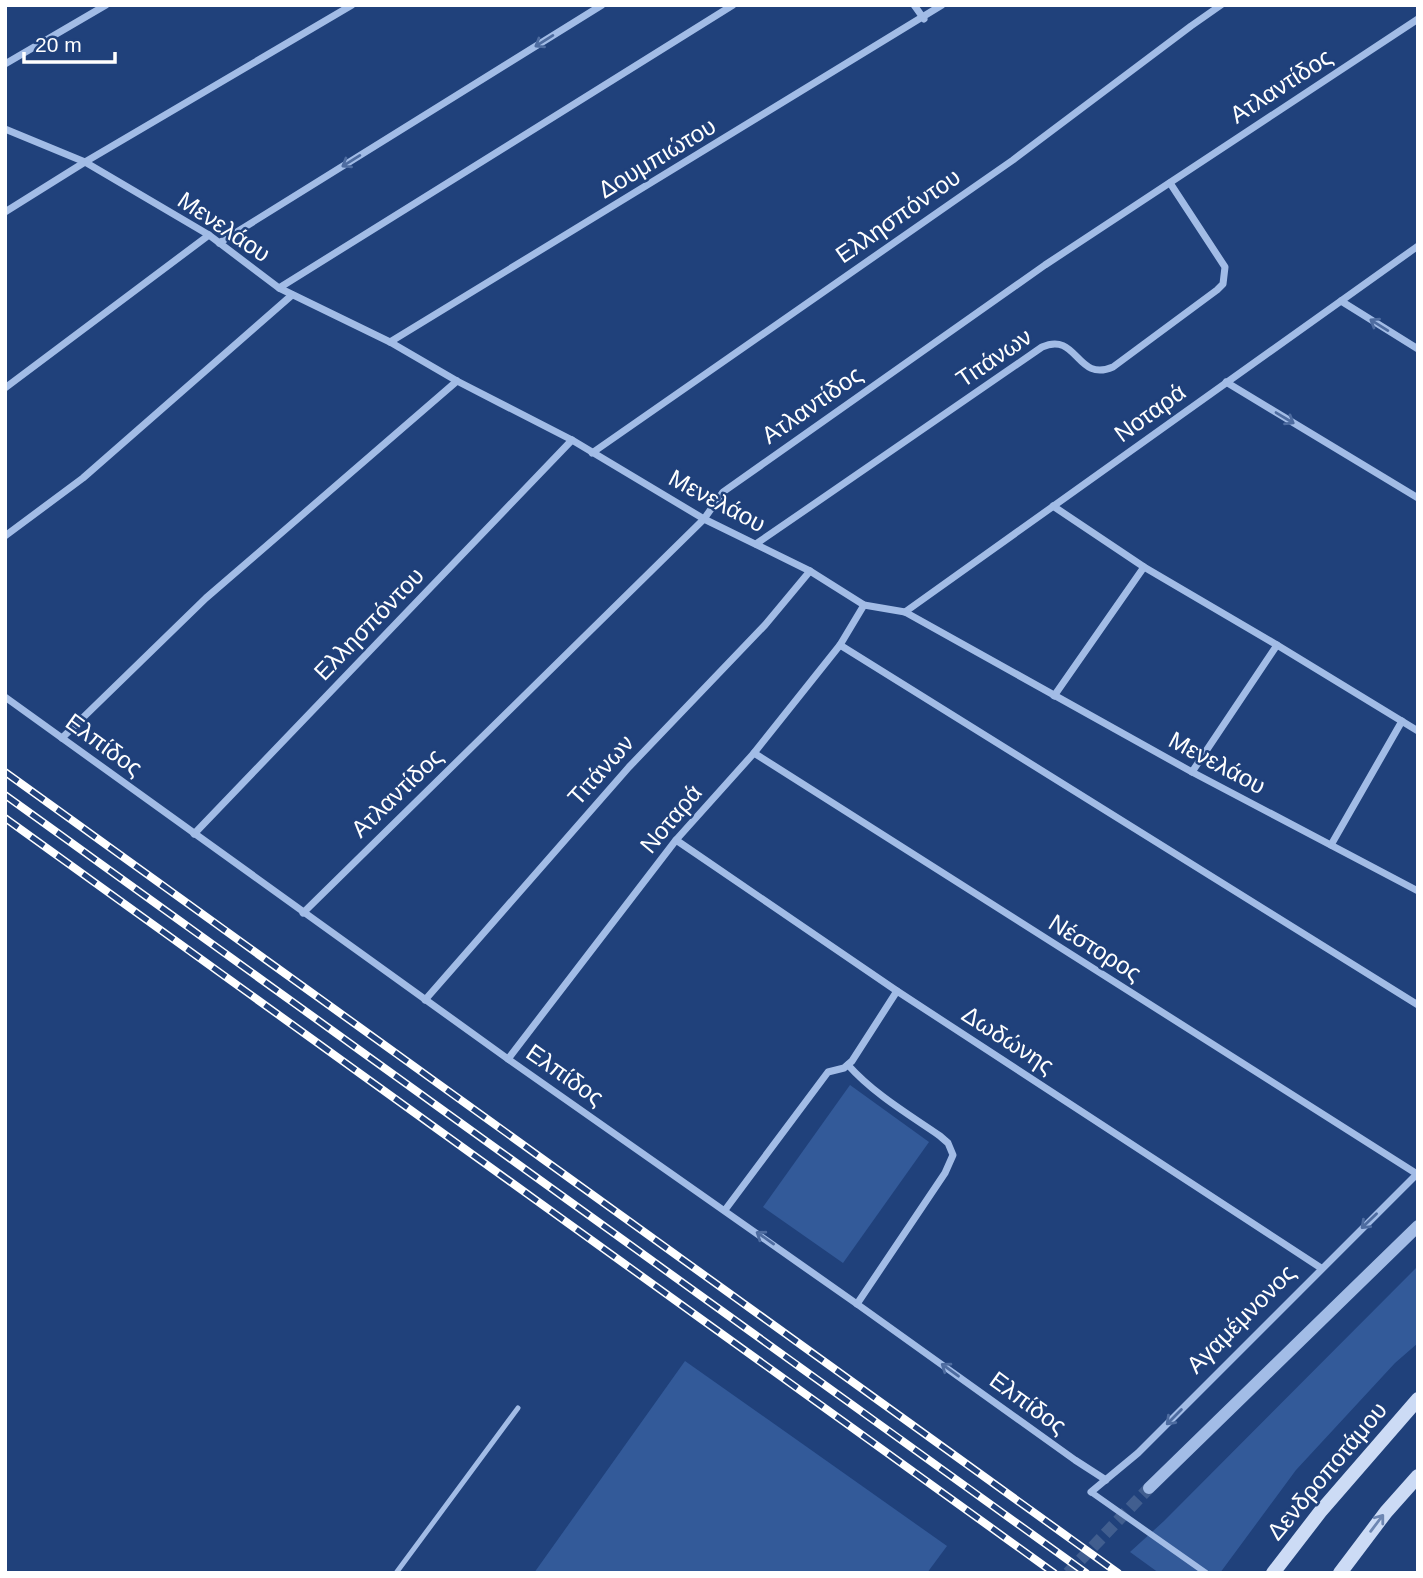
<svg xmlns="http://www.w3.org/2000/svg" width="1423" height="1578" font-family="Arial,sans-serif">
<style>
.green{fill:#335a99}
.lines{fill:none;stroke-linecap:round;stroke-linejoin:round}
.tertiary-tunnel{stroke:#415e8f;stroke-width:12;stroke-dasharray:12 6;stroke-linecap:butt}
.service{stroke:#a2bce6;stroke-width:5}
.pedestrian{stroke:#a2bce6;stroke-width:6}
.minor{stroke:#a2bce6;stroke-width:7}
.tertiary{stroke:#a2bce6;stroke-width:12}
.secondary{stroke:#ccdbf5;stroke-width:14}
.rail-casing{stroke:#fff;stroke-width:8}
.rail{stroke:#20417b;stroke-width:5;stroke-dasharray:16;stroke-linecap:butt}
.oneway{stroke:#4e6ca0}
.oneway2{stroke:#6d86b2}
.labels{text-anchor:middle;stroke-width:5;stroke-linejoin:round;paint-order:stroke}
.street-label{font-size:24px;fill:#fff;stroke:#20417b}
</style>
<rect width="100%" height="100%" fill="#20417b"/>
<!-- green -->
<g class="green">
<path d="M850,1085L929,1142L843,1263L763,1207Z"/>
<path d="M1418,1266V1343L1395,1363L1296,1470L1220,1573H1159L1130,1552L1164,1521Z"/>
<path d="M685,1361L947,1546L927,1573H534Z"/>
</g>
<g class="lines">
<!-- tertiary-tunnel -->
<path class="tertiary-tunnel" d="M1068,1573L1149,1488"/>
<!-- service -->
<path class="service" d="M396,1573L518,1408"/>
<!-- pedestrian -->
<path class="pedestrian" d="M1091,1492L1206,1573"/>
<!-- minor -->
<g class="minor">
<path d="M914,5L924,19"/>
<path d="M5,64L106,5"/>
<path d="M5,129L85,162L209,235L279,288L390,342L457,381L572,440L704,519L810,571L864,605L905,612L1192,772L1418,891"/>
<path d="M5,212L85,162L352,5"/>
<path d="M219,243L602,5"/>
<path d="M279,288L733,5"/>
<path d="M1341,301L1418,349"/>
<path d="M390,342L942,5"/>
<path d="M1226,382L1418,498"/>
<path d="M5,388L209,235"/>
<path d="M592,453L1013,160L1191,26L1221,5"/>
<path d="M1053,506L1144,567L1277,645L1418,731"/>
<path d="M5,536L83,478L292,295"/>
<path d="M756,544L1042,347C1078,331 1076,383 1113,367L1217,290L1223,284L1225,267L1170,183"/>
<path d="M905,612L1418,246"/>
<path d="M840,645L1418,1005"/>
<path d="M1054,696L1144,567"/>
<path d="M5,697L508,1059L857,1304L1075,1460L1106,1480"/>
<path d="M62,738L206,598L457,381"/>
<path d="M754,753L1417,1174"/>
<path d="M1192,772L1277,645"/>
<path d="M194,834L572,440"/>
<path d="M676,840L897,991L1321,1268"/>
<path d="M1331,845L1402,721"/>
<path d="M303,913L704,519L723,492L1045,265L1418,19"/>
<path d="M425,1000L629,767L765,625L810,571"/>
<path d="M508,1059L676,840L754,753L840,645L864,605"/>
<path d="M848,1065C874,1094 908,1114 940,1136L948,1143L953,1155L945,1173L857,1304"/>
<path d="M725,1210L828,1072L844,1068L852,1061L897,991"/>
<path d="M1091,1492L1138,1453L1418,1173"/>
</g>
<!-- tertiary -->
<path class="tertiary" d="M1149,1488L1418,1226"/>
<!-- secondary -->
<g class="secondary">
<path d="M1273,1573L1320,1512L1418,1399"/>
<path d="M1340,1573L1386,1512L1418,1476"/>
</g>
<!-- rail casing -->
<g class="rail-casing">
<g id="rail">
<path d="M5,772L1118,1573"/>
<path d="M5,795L1086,1573"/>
<path d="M5,818L1054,1573"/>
</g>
</g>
<!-- rail -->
<use href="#rail" class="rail"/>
</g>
<!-- one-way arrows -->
<defs><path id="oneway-shaft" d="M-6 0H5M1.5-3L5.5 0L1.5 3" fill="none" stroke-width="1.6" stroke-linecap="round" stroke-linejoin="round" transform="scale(1.75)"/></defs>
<g class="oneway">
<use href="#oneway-shaft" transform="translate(544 41) rotate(148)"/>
<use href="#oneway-shaft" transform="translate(351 161) rotate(148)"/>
<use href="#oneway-shaft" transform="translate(1379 325) rotate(-148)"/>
<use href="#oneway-shaft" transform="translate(1285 418) rotate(31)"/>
<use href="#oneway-shaft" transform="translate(1369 1221) rotate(136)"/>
<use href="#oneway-shaft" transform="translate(765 1238) rotate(-145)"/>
<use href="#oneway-shaft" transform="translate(950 1370) rotate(-144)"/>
<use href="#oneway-shaft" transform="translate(1174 1417) rotate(135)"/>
</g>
<use class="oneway2" href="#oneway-shaft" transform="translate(1377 1523) rotate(-53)"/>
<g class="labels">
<!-- street labels -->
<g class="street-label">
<text transform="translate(1281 86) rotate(-33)" y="8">Ατλαντίδος</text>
<text transform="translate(657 158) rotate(-31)" y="8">Δουμπιώτου</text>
<text transform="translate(898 216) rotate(-35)" y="8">Ελλησπόντου</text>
<text transform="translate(224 227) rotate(34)" y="8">Μενελάου</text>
<text transform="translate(994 358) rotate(-34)" y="8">Τιτάνων</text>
<text transform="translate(812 405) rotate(-35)" y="8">Ατλαντίδος</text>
<text transform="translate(1150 413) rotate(-36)" y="8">Νοταρά</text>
<text transform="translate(717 501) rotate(28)" y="8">Μενελάου</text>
<text transform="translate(369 624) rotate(-46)" y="8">Ελλησπόντου</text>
<text transform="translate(104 745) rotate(36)" y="8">Ελπίδος</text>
<text transform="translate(1217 763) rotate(28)" y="8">Μενελάου</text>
<text transform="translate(601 770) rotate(-48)" y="8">Τιτάνων</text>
<text transform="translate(397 793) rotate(-44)" y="8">Ατλαντίδος</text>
<text transform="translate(671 819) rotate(-50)" y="8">Νοταρά</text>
<text transform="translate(1095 948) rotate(32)" y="8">Νέστορος</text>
<text transform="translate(1008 1040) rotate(33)" y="8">Δωδώνης</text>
<text transform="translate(565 1075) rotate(35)" y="8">Ελπίδος</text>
<text transform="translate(1241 1319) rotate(-45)" y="8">Αγαμέμνονος</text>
<text transform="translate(1028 1403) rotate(36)" y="8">Ελπίδος</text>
<text transform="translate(1327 1471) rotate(-50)" y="8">Δενδροποτάμου</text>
</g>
</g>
<!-- border -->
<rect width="1423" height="1578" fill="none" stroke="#ffffff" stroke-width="14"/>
<!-- scale -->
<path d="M24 52v10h91v-10" fill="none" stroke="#ffffff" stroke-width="3.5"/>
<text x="35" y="52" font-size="21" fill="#ffffff" stroke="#20417b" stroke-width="5" paint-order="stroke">20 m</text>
</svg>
